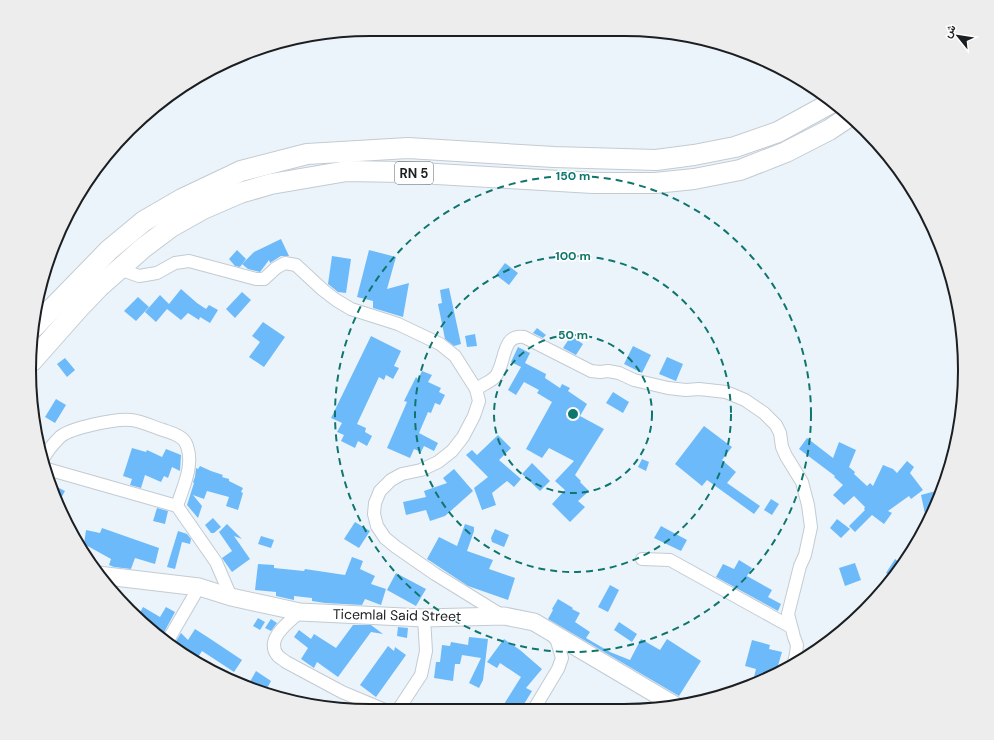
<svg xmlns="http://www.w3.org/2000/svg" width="994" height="740" font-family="'DM Sans',Vazirmatn,sans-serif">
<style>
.building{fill:#6dbafb}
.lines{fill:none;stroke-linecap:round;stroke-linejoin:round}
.minor-casing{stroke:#c3cbd2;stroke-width:14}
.secondary-casing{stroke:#c3cbd2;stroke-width:19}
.trunk-casing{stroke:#c3cbd2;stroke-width:22}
.minor{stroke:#fff;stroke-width:12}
.secondary{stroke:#fff;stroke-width:17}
.trunk{stroke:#fff;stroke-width:20}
.ring{fill:none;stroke:#0f766e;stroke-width:2;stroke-dasharray:7 5}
.labels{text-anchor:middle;stroke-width:3.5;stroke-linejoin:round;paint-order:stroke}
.shield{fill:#fff;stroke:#606264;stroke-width:1}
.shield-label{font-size:13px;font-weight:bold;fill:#1c1f22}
.street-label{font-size:14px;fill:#1c1f22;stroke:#fff}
.rim{fill:none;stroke:#1c1f22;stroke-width:2}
.centre{fill:#0f766e;stroke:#fff;stroke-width:2}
.ring-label{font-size:12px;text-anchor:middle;font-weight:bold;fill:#0f766e;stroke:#fff;stroke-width:3.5;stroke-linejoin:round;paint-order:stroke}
</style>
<rect width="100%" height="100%" fill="#ecf4fb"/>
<!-- building -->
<g class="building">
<path d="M281,239L289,256H281L270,263L269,260L260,272L248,269L242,264L254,252Z"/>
<path d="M237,250L246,259L240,267L235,266L229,259Z"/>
<path d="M369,250L396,257L387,289L409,283L403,317L373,308V301L357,297Z"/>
<path d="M332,256L351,259L346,293L338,292L328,284Z"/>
<path d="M505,263L518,273L509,285L496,275Z"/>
<path d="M449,288L461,344L454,346L445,339L438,304L442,303L440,290Z"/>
<path d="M181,289L197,303L206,309L209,305L218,310L210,323L200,317L199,320L188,313L181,320L167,309L156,322L145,312L160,295L169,304Z"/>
<path d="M242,292L251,300L235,318L226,309Z"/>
<path d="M138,297L149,307L136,321L124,311Z"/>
<path d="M263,322L285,337L264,367L249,357L260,342L252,336Z"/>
<path d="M537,328L546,335L543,338L533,333Z"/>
<path d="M475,334L477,346L467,347L465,336Z"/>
<path d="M371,336L401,351L394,366L399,368L393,379L386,375L384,380L379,377L357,424L366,428L365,432L372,436L367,446L358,441L355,448L341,441L344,435L337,432L342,423L331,418Z"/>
<path d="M571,336L583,344L576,355L563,348Z"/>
<path d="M633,346L651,355L642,373L624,364Z"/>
<path d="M518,347L530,353L525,363L546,374L545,378L560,388L562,384L570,388L568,391L587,404L580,416L604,429L575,475L581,481L580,482L589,491L578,501L585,507L570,522L552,504L565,490L555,481L574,461L549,448L542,458L526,449L552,402L537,393L539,390L524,382L516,395L508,390L521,367L511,362Z"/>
<path d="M667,357L683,364L676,381L659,374Z"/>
<path d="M65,358L75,370L67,377L57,364Z"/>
<path d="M422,371L432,375L428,382L441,388L439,392L445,395L440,405L435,403L431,413L428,412L419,433L438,443L434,451L424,446L421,452L414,449L410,458L387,448L407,402L404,401L416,377L418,379Z"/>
<path d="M613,392L629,402L623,413L606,403Z"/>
<path d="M56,399L66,405L55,423L45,417Z"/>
<path d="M704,426L732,447L722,460L736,472L727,483L760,506L754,514L707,480L702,486L675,464Z"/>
<path d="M498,435L511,448L499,460L521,479L514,487L507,481L492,493L496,505L482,510L474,488L488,477L466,455L472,450L477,455Z"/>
<path d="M807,438L833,458L839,442L856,450L849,467L855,472L854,474L867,486L870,483L873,486L883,465L893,469L897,473L907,461L914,467L910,473L923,490L911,499L909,496L888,511L892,513L884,524L872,515L855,532L849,526L865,510L864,509L865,507L854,496L844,505L833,495L843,485L834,477L835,476L799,449Z"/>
<path d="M132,448L146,452L147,450L162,457L166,449L181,455L180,471L172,467L168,478L164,476L161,482L145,475L141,488L130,485L132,479L123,476Z"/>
<path d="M642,459L649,462L646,471L638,467Z"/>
<path d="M532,463L550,481L540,491L522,474Z"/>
<path d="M200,466L211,471L223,475L222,477L229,479V481L243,488L241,492L243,493L238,510L226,506L229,497L207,491L204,499L193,495L202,506L198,518L187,505L194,483L193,482L195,477L196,468L198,469Z"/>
<path d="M454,469L473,491L445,516L430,521L426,510L406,515L403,502L426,497L424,491L447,483L443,478Z"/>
<path d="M49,483L65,491L59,502L55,495Z"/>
<path d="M936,491L938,500L932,512L925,514L921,495Z"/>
<path d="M771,499L779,504L772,515L764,510Z"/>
<path d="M157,508L168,511L165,524L153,521Z"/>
<path d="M213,518L221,527L214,533H211L205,525Z"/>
<path d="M837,519L850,529L841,538L830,528Z"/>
<path d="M355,522L370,531L359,548L344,539Z"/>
<path d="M227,524L242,539L234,536L250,559L232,572L222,558L232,551L219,532Z"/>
<path d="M465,524L474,527V531L467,551L493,560L489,569L515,578L508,600L468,586L427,559L439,537L457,546Z"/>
<path d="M661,526L687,540L681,551L654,538Z"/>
<path d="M102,528L159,548L155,564L135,558L131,569L114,567L109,565L111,559L84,544L86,530L100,533Z"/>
<path d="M495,529L509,535L504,547L492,542L491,538Z"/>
<path d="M178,531L187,534L191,539L190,544L182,542L175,569L167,567Z"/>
<path d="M261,536L274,540L271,548L258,544Z"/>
<path d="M352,557L363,561L360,569L375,576L371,584L386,589L381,605L365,599L362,605L325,603L312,601V598L294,596V600L276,596V592L255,590L258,564L274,565V568L304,571L305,569L345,575Z"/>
<path d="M895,559L902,564L893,578L886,573Z"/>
<path d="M739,560L752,568L747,576L772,590L768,597L781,604L778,611L716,577L723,564L734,569Z"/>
<path d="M855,563L861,580L845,586L839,568Z"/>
<path d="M396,573L426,589L416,606L387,590Z"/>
<path d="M610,585L619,590L608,612L598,607Z"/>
<path d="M558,599L573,608L572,609L580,613L575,622L590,632L586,638L610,652L630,660L641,639L660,650L667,639L701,661L679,696L548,619L553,610L552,609Z"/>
<path d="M143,607L160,617L166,607L175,612L161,638L145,627L137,618Z"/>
<path d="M258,618L265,622L260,630L253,626Z"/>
<path d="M271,619L277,623L271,631L265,628Z"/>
<path d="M619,622L637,634L632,642L614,630Z"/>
<path d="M353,625H371L383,634L371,632L338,677L317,662L314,668L301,659L308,648L294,637L299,630L311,639L314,634L336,648Z"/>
<path d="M398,627L408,628L407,638L397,636Z"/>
<path d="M195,629L209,638L242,660L234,672L202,651L195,662L173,646L181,633L188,640Z"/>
<path d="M469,637L488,639L483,680L479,688L469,683L481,658L462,655L460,664H455L453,681L434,678L436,662H440L442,645L450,646L451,642L468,645Z"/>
<path d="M504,639L520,650L542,669L526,688L532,691L521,709H501L521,677L500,663L497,668L487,662Z"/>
<path d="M752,640L770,645L769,649L782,652L777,669L774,668L772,675L764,679L754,677L756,669L745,666Z"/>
<path d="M388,646L394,651L395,647L406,655L376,697L360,685Z"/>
<path d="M256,671L271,681L264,694L247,687Z"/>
</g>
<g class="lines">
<!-- minor casing -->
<g class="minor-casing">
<g id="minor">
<path d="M119,269L139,276L157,273L175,263L189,261L256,279H264L276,268L285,263L296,265L323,290L336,300L351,309L398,324L440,344L455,356L476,389L479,401L474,416L463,437L452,451L438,462L421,470L402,474L391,480L380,491L375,503L374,514L377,526L385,538L396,547L435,574L503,616"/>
<path d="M476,389C482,385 490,382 495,377C506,365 501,333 524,337L591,371L600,372L608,371L619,373L634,380L668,388L686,390L699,389L726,392L745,400L764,413L776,425L780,433L782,447L786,456L802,482L808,505L811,527L805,555L800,566L788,614L794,637L797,645L796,654L794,662"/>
<path d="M43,459C47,451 54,443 60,437C70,428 117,418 131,420C142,421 153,427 163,430C172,433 184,436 187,446C194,466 183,487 177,506"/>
<path d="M45,467L47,469L177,506L216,562L231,597"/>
<path d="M642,559L670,560L791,627"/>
<path d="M300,612C289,622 264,639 278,656C280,658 284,660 286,662L342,692L385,710"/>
<path d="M167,642L199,587"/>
<path d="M534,709L558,669L562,658L557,641L551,633"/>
<path d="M398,710L421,675L426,651L424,618"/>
</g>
</g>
<!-- secondary casing -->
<g class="secondary-casing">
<path id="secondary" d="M98,575L199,587L231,597L300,612L424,618L504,616L534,622L676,706"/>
</g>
<!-- trunk casing -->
<g class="trunk-casing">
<g id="trunk">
<path d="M34,327L109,250L144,221L182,199L241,171L307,154L408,148L554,157L656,160L694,155L735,147L778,132L831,103"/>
<path d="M32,361L78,309L99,287L143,248L171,227L203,209L240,193L271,184L347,171L402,172L593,183H655L694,179L740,170L786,152L829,130L847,118"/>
</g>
</g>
<!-- minor -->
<use href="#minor" class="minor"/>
<!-- secondary -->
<use href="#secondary" class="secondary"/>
<!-- trunk -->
<use href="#trunk" class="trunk"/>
</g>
<!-- distance rings -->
<g class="ring">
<circle cx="573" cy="414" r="79"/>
<circle cx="573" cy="414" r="158"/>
<circle cx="573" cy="414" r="238"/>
</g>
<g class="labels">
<!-- shield labels -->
<rect class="shield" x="395" y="162" width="38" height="22" rx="3"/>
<g class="shield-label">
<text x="414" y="178">RN 5</text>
</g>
<!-- street labels -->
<g class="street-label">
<text transform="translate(397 615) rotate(1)" y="5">Ticemlal Said Street</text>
</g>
</g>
<!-- crop -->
<path d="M0 0H994V740H0ZM370 36H624A334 334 0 0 1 958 370V370A334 334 0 0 1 624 704H370A334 334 0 0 1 36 370V370A334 334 0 0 1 370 36Z" fill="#ededed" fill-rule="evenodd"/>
<path class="rim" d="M370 36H624A334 334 0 0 1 958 370V370A334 334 0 0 1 624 704H370A334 334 0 0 1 36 370V370A334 334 0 0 1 370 36Z"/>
<circle cx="573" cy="414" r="6" class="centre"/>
<g class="ring-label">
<text x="573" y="180">150 m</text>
<text x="573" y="260">100 m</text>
<text x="573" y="339">50 m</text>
</g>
<!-- north arrow -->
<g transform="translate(958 36) rotate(300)" stroke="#ffffff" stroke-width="3" paint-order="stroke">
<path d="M0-3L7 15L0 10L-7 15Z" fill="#1c1f22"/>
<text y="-6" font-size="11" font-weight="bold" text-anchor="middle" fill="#1c1f22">ش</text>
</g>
</svg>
